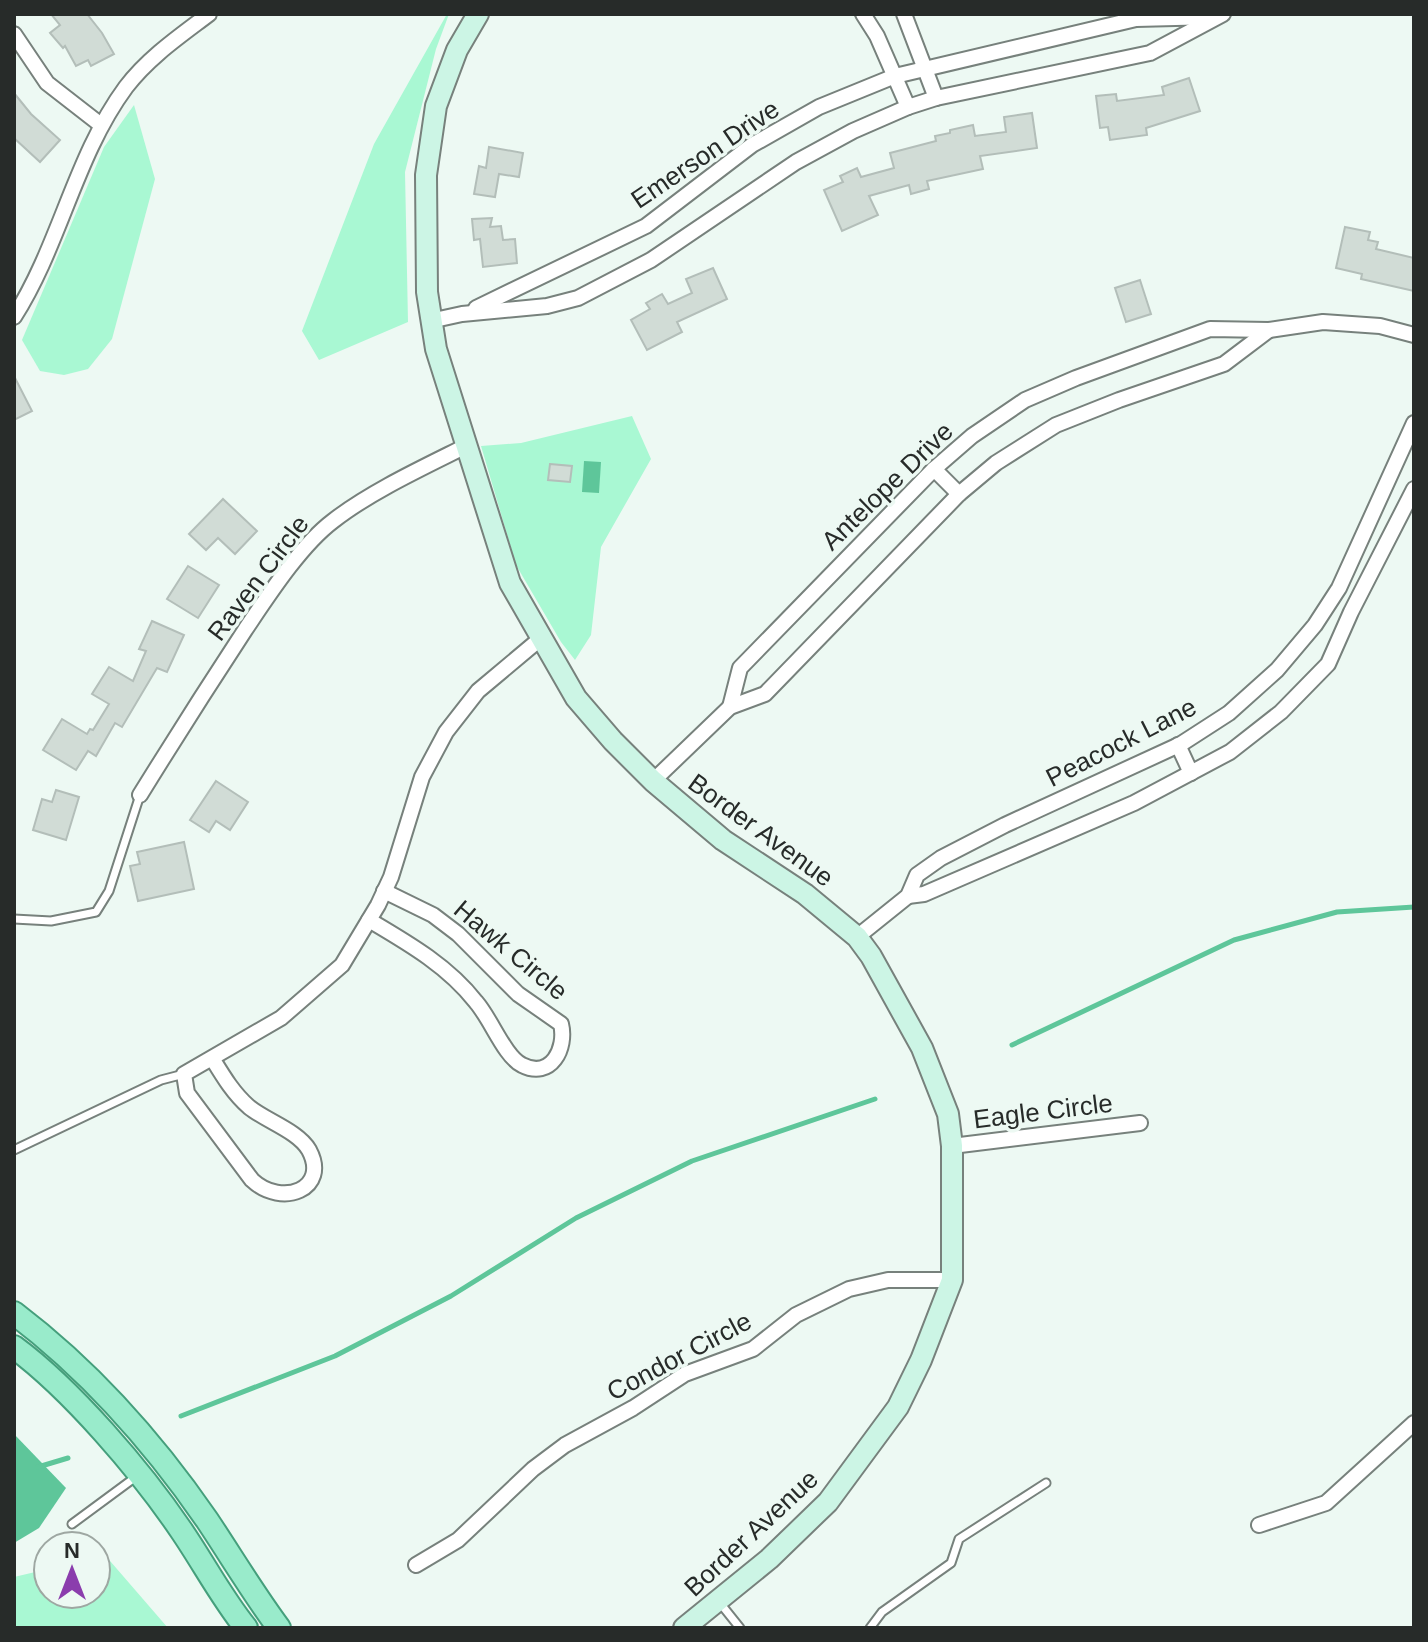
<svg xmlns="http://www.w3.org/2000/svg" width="1428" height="1642" font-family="Helvetica,sans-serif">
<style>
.green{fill:#a9f8d3}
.water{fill:#5ec69a}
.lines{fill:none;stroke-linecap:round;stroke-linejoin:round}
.stream{stroke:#5ec69a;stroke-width:5}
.building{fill:#d1dcd6;stroke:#b3beb9;stroke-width:2}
.lane-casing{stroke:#77817c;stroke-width:11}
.street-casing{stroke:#77817c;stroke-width:18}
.secondary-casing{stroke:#77817c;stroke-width:24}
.primary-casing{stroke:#459f7c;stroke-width:26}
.lane{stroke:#fff;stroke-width:7}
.street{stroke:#fff;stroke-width:14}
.secondary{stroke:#ccf5e5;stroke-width:20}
.primary{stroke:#99ebcb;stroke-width:22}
.labels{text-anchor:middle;stroke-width:7;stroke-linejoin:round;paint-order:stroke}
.street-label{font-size:26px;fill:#272b29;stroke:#edf9f3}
</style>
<rect width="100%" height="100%" fill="#edf9f3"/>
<!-- green -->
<g class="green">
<path d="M447,14H449L436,49L405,172L408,322L319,360L302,331L374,144Z"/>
<path d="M134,105L155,179L112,339L88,369L64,375L40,371L22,340L104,147Z"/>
<path d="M632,416L651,459L601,547L591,635L575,660L561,642L516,565L481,446L521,443Z"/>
<path d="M104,1554L168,1628H14V1577L48,1569V1594H96V1556Z"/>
</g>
<!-- water -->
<g class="water">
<path d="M584,461L601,462L599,493L582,492Z"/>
<path d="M14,1434L66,1488L39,1528L14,1543Z"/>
</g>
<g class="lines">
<!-- stream -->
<g class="stream">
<path d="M1012,1045L1234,940L1337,912L1414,907"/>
<path d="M181,1416L335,1356L451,1296L576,1218L692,1161L875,1099"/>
<path d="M38,1467L68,1458"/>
</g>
</g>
<!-- building -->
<g class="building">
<path d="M51,14H87L102,33L114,54L91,66L88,60L76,66L65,46L63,48L50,33L60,25Z"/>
<path d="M1189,78L1200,111L1146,128L1147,135L1110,140L1108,127L1100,128L1096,96L1116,94L1117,101L1164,95L1162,87Z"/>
<path d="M14,93L31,114L60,140L40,162L14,138Z"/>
<path d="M1032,113L1037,148L980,156L983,169L927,181L929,189L911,194L909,185L869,196L878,215L842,231L824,190L843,182L840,176L857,168L861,177L894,168L890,153L936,141L935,136L950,133V130L973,125L975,136L1006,132L1004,117Z"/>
<path d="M489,147L523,153L519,177L499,174L495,197L474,194L479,166L486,168Z"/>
<path d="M492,218L490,227L501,226L503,240L515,239L517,263L483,267L480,239L474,240L472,219Z"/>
<path d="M1345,227L1370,232L1368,240L1378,242L1376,249L1414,258V291L1361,279L1362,274L1336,268Z"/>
<path d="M713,268L727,299L677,322L682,332L647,350L631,320L650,309L646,303L662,294L668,304L692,293L686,279Z"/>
<path d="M1140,280L1151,314L1126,322L1115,288Z"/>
<path d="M14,376L32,411L14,420Z"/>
<path d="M550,464L572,466L570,482L548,480Z"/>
<path d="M223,499L257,531L235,554L218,538L206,550L189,534Z"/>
<path d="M188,566L219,585L198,618L167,599Z"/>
<path d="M152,621L184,635L167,672L157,668L122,727L115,723L96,756L88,751L76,770L43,750L62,719L87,734L90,729L93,730L109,704L92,694L109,667L133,681L146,651L139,649Z"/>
<path d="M216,781L248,802L230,830L216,821L209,832L190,820Z"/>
<path d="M56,790L79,797L66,840L33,830L42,799L52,802Z"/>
<path d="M184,842L194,889L138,901L130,866L140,864L137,852Z"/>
</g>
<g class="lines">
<!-- lane casing -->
<g class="lane-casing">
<g id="lane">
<path d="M14,919L51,921L96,912L109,891L140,795"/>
<path d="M14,1150L161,1080L184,1074"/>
<path d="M72,1524L137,1476"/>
<path d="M720,1603L740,1628"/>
<path d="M870,1628L882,1612L951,1563L959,1539L1046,1483"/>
</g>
</g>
<!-- street casing -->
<g class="street-casing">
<g id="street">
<path d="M863,14L877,36L908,107"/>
<path d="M904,14L936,98"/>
<path d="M14,34L47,83L101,125"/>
<path d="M476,308L646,226L752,145L819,107L895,76L1136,19L1215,17"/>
<path d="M14,317C60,245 75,156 126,87C149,57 180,36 209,14"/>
<path d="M430,321L462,314L547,306L578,298L651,260L796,162L853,131L908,107L936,98L1150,53L1223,14"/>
<path d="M934,469L959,494"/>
<path d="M730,707L740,668L934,469L972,436L1025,400L1076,378L1210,329L1269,330L1323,322L1380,326L1414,335"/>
<path d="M1178,745L1191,773"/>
<path d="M653,781L730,707L765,694L959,494L996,463L1056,425L1119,400L1224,364L1269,330"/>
<path d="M140,795C174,740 209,685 245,630C268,596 300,546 333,521C370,492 424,467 466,446"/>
<path d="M908,896L924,894L1134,803L1230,752L1281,712L1328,664L1351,612L1414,489"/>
<path d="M369,920C408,943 448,966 476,1002C491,1019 505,1057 522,1065C551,1080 567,1048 561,1024L518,994L458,934L433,915L384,891"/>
<path d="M857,937L908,896L917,875L941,858L1005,825L1181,744L1229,713L1277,670L1315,625L1339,588L1414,423"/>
<path d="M212,1058C223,1076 233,1093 249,1107C266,1121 298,1131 309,1150C330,1189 282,1208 252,1180L187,1093L184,1074L281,1018L342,965L378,905L391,877L422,777L446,732L478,691L540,639"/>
<path d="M952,1146L1140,1123"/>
<path d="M1259,1525L1326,1503L1414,1423"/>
<path d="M416,1565L458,1540L533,1469L565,1445L633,1408L685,1374L753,1349L796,1315L849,1289L888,1280H952"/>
</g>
</g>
<!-- secondary casing -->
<g class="secondary-casing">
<path id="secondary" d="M478,14L457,50L436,106L426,175L427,292L436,349L510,583L576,698L613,741L653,781L723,840L805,894L857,937L871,956L922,1048L948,1114L952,1146V1280L921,1360L898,1407L828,1502L769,1559L684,1628"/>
</g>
<!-- primary casing -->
<g class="primary-casing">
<g id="primary">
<path d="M14,1313C89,1370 154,1443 207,1520C231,1556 253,1593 279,1628"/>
<path d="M14,1347C71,1389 141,1471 181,1530C203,1562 221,1597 246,1628"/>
</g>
</g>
<!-- lane -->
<use href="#lane" class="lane"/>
<!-- street -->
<use href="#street" class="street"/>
<!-- secondary -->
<use href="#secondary" class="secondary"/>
<!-- primary -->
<use href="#primary" class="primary"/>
</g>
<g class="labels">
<!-- street labels -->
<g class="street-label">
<text transform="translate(705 154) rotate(-34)" y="9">Emerson Drive</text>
<text transform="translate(887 486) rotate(-44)" y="9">Antelope Drive</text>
<text transform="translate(258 578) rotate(-53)" y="9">Raven Circle</text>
<text transform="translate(1121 742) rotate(-27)" y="9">Peacock Lane</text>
<text transform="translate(761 830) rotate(36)" y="9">Border Avenue</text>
<text transform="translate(511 950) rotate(40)" y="9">Hawk Circle</text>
<text transform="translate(1043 1111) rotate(-7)" y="9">Eagle Circle</text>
<text transform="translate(679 1356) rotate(-28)" y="9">Condor Circle</text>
<text transform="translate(751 1533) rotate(-43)" y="9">Border Avenue</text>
</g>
</g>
<!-- border -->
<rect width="1428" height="1642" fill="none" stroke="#272b29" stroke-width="32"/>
<!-- north arrow -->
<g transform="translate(72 1570)"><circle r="38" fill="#edf9f3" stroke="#9ea7a2" stroke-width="2"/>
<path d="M0-6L14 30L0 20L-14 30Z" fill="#8b3dad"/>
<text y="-12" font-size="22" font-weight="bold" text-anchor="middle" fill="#272b29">N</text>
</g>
</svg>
